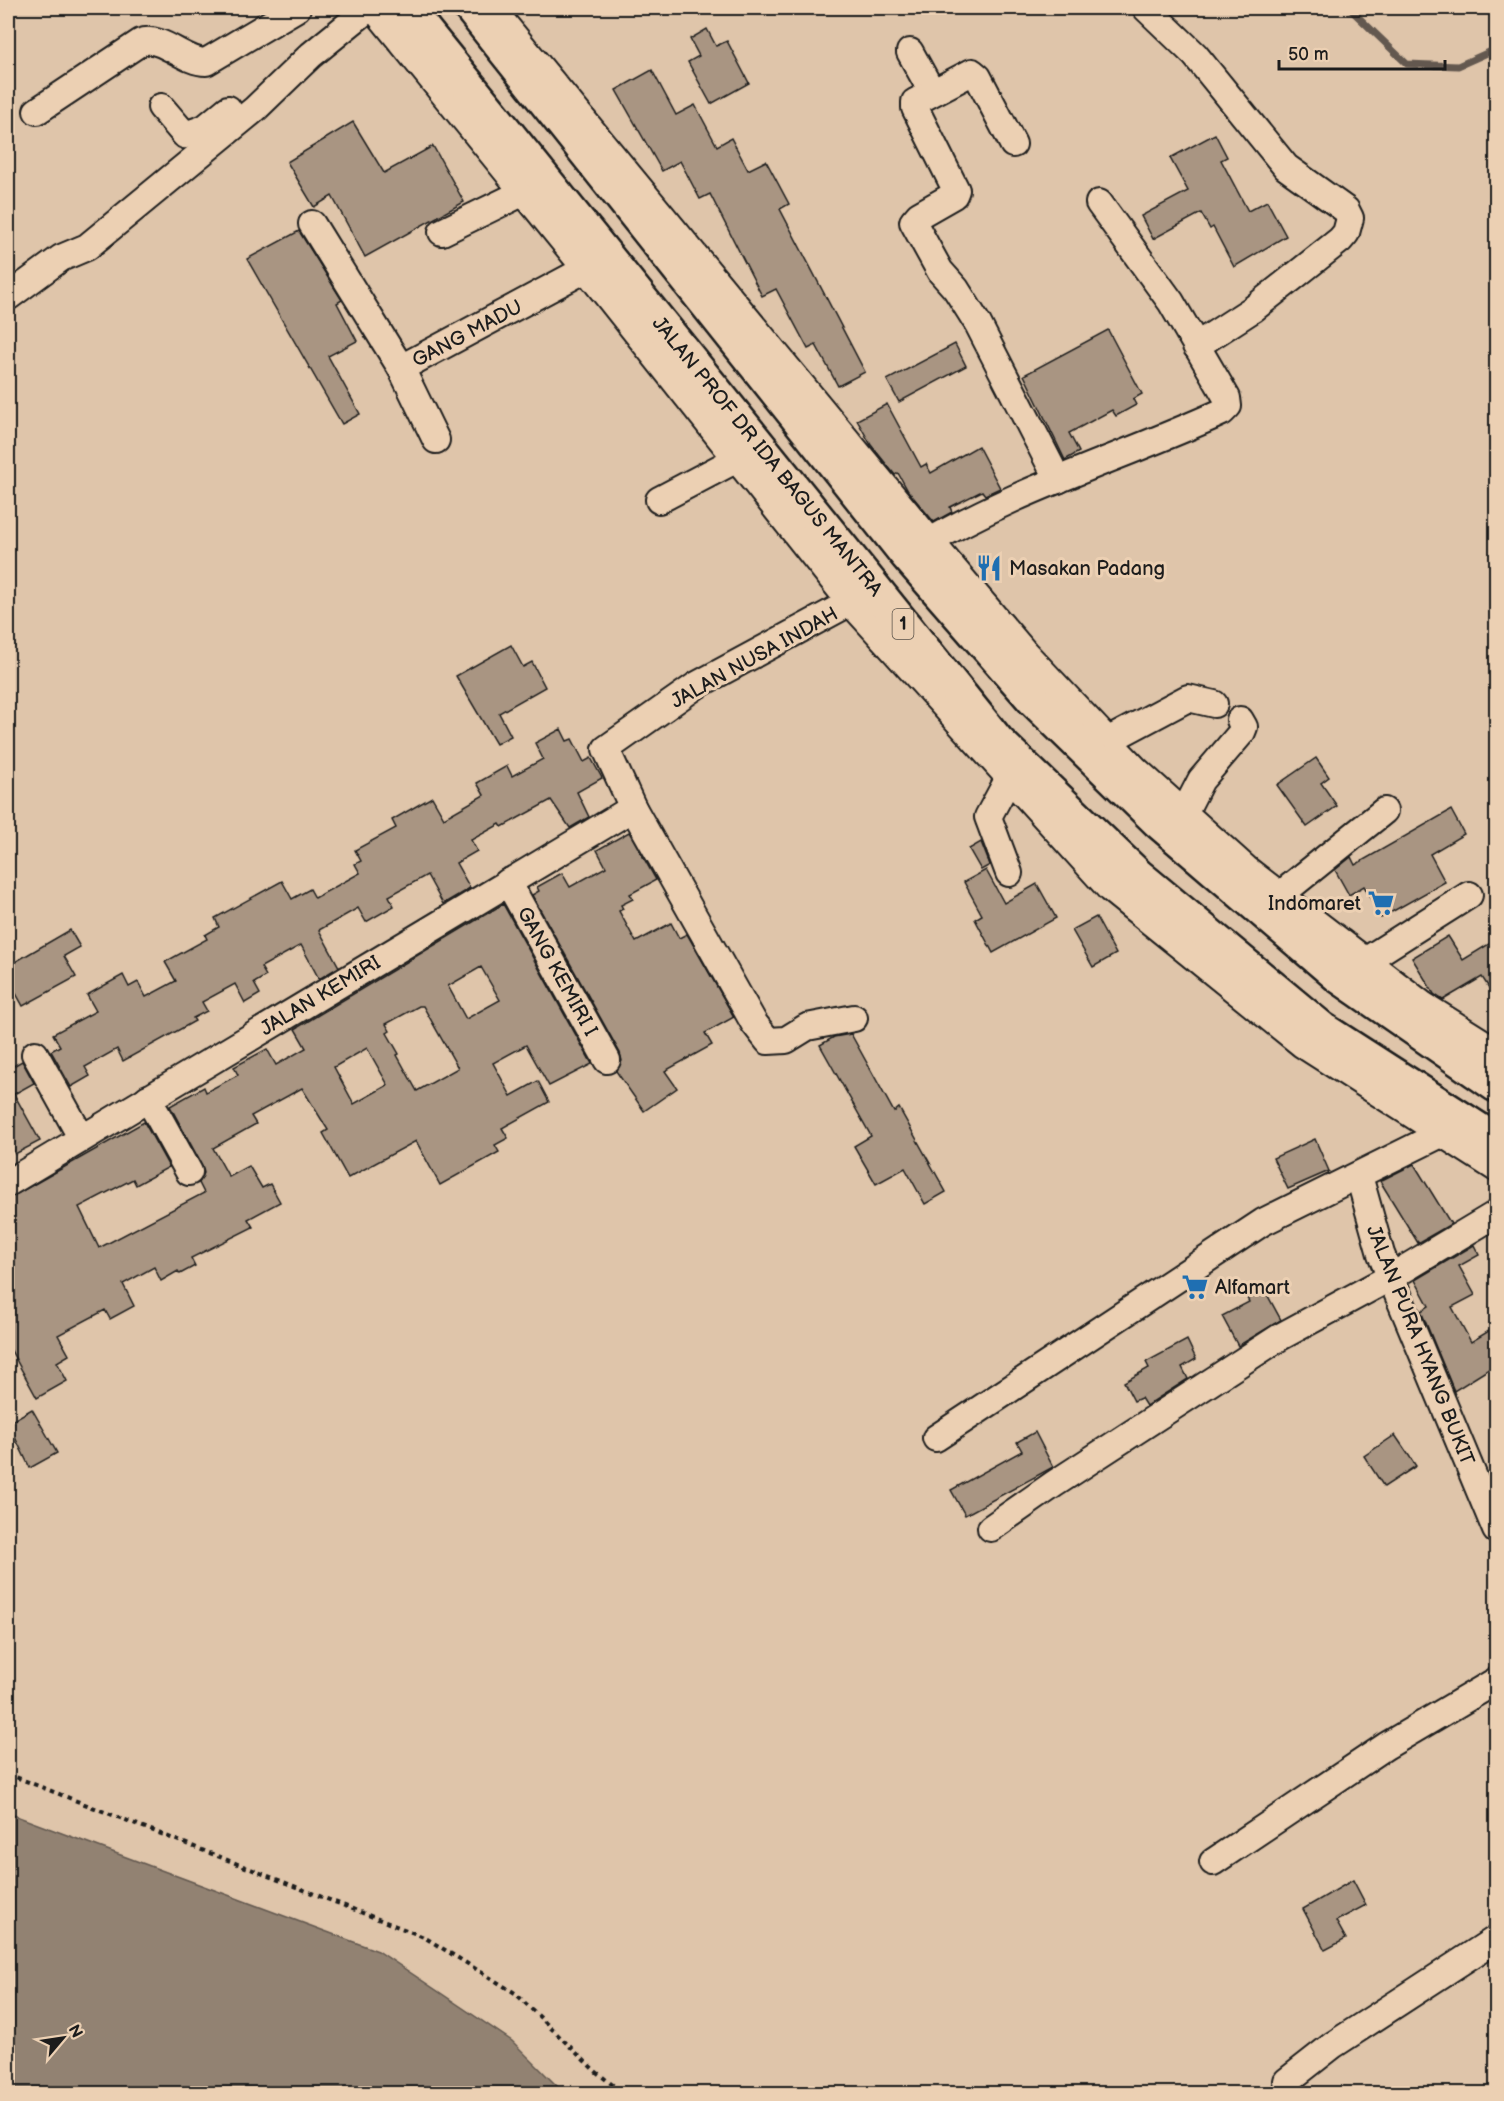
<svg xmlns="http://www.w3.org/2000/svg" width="1504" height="2101" font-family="'Balsamiq Sans',sans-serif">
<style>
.water{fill:#928272;stroke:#635950;stroke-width:1.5}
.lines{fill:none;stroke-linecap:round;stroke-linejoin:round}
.stream{stroke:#635950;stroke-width:7}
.building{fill:#a99582;stroke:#1c1c1c;stroke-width:1.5;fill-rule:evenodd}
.minor-casing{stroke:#1c1c1c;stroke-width:30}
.highway-casing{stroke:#1c1c1c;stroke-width:38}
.path{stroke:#1c1c1c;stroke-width:4;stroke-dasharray:4.5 4.5;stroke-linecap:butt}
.minor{stroke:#ecd0b3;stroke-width:26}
.highway{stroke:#ecd0b3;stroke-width:33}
.labels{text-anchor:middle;stroke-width:6;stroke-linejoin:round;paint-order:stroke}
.shield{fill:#ecd0b3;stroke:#5a5249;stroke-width:1.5}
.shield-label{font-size:18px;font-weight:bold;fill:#1c1c1c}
.street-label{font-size:20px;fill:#1c1c1c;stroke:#ecd0b3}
.poi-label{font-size:20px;fill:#1c1c1c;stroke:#ecd0b3;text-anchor:start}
</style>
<rect width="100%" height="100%" fill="#dfc5aa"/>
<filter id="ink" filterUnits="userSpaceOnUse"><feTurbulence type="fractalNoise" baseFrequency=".0167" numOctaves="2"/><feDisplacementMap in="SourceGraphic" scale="12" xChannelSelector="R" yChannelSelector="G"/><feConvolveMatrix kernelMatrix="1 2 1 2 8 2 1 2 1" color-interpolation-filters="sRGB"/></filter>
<g filter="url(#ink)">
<!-- water -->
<path class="water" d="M8,1813L378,1951L512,2041L564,2093H8Z"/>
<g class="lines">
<!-- stream -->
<path class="stream" d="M1349,8L1407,64L1458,66L1496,49"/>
</g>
<!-- building -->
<g class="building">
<path d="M707,29L716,46L727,41L749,83L711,104L688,62L699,56L690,39Z"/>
<path d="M652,70L676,115L695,105L717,146L731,138L748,170L766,161L789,204L780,209L865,372L838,386L816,345L808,349L776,289L762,296L710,194L700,199L680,161L662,171L616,90Z"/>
<path d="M353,122L384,173L433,146L464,202L365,257L332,196L314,207L287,162Z"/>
<path d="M1215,134L1227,157L1221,160L1248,211L1267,201L1286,236L1234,267L1213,227L1210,229L1201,213L1153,239L1141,216L1188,191L1170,158Z"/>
<path d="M299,231L342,300L337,303L357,341L328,356L360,414L342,424L247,259Z"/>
<path d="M1108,330L1142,394L1133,399L1136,405L1116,416L1112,410L1069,433L1079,452L1065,460L1024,375Z"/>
<path d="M955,344L966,366L899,402L887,380Z"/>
<path d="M887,404L921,467L926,464L931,473L978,446L1000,488L985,495L982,491L950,507L952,512L934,522L908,491L898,473L895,475L871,445L857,420Z"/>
<path d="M511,645L523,667L532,662L545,687L499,713L511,736L496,744L456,676Z"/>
<path d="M561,729L567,741L572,739L584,762L591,758L602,778L577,792L589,817L570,828L551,800L502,827L500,824L471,840L477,851L456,863L470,888L443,904L427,875L389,896L394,906L366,922L358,908L319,930L339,967L319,979L301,945L261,967L266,976L254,983L260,994L245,1003L235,984L202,1002L207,1011L193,1018L195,1021L123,1061L117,1049L85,1067L90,1076L71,1087L51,1051L60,1046L53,1034L96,1011L87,995L123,975L129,987L138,982L146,997L176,981L165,962L207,939L205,935L219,927L215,918L282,881L292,899L310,889L315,898L360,873L355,864L361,861L355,850L396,828L392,820L432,797L444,818L484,795L477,783L507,766L512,776L543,759L535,743Z"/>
<path d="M1316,758L1329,777L1321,783L1337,806L1307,827L1277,785Z"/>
<path d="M1451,810L1464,834L1430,854L1445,882L1381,918L1364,886L1349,895L1335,870L1351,857L1355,865Z"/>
<path d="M629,832L656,880L630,894L633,899L621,905L623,909L619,911L636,942L671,923L679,938L687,934L734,1017L705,1033L712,1045L665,1071L677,1088L644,1111L616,1071L622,1061L620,1053L532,895L539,891L537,887L562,873L570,887L606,867L597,850Z"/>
<path d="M981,842L990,865L981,870L969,849Z"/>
<path d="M986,870L1004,903L1037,884L1056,918L993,953L975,919L982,915L964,882Z"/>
<path d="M503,904L592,1064L549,1086L526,1045L493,1063L511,1096L538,1081L549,1102L502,1128L508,1138L495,1145L499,1152L440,1185L416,1141L348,1178L323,1133L328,1130L302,1088L251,1116L256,1124L213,1148L229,1177L249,1166L262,1188L270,1184L280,1202L248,1219L253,1227L191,1258L195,1266L180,1274L178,1271L161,1281L154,1267L123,1284L134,1306L110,1319L105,1310L58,1335L69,1355L57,1362L67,1381L37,1398L8,1345V1199L144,1122L169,1167L136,1185L133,1179L79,1207L99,1248L204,1193L199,1183L204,1173L202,1165L170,1106L204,1087L206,1092L238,1075L234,1067L267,1049L276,1065L306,1048L295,1029ZM481,967L500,1000L466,1019L448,986ZM419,1006H423L458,1068L417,1091L397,1055L399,1054L387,1033L390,1031L386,1024ZM367,1048L388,1085L354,1104L334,1067Z"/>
<path d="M1096,917L1116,954L1093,967L1072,930Z"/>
<path d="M70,930L80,947L64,956L76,977L23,1006L8,979V966Z"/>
<path d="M1448,936L1463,960L1497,939V1000L1482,977L1443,1000L1434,994L1412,958Z"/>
<path d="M851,1034L894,1112L899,1108L946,1192L925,1204L905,1168L876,1184L854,1146L871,1136L820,1045L834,1037Z"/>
<path d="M22,1061L34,1083L14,1094L40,1141L15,1154L8,1141V1069Z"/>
<path d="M1315,1139L1329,1171L1288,1189L1273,1158Z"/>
<path d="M1414,1164L1451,1224L1418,1243L1380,1181Z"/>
<path d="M1474,1245L1479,1255L1459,1266L1475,1295L1452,1307L1471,1342L1497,1326V1364L1454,1391L1421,1311L1429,1306L1415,1280Z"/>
<path d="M1262,1285L1281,1320L1238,1346L1222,1316L1249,1302L1245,1294Z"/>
<path d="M1187,1340L1196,1359L1182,1367L1188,1379L1146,1406L1141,1398L1134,1401L1124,1382L1149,1368L1146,1362Z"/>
<path d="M32,1409L57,1453L30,1468L8,1423Z"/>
<path d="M1035,1432L1053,1467L965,1515L951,1490L1022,1451L1017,1442Z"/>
<path d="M1395,1435L1416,1466L1384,1487L1364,1456Z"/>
<path d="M1353,1880L1366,1905L1336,1921L1346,1939L1325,1950L1303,1909Z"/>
</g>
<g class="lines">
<!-- minor casing -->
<g class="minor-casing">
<g id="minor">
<path d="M374,8L586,269L851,603L1110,889L1302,1044L1496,1168"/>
<path d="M491,8L930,541L1025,653L1108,741L1136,770L1246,869L1423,1005L1496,1051"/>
<path d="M1146,8L1195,55L1286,167L1346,210L1350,218L1346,233L1340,240L1253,309L1196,346"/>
<path d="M910,52L932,92"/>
<path d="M161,107L185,135L205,128L228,109"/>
<path d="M37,111L141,42C162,35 184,62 206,62L297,8"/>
<path d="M1013,144L978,77L972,72L915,102V108L956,190L954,195L919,215L913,222L940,271L956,289L978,324L1058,480"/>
<path d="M312,224L401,368L586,269"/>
<path d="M442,232L524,192"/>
<path d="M8,297L61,258L87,247L255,109L311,55L369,8"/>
<path d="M401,368L436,440"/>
<path d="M659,500L737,459"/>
<path d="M917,549C1012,490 1122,458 1222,412L1228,406L1227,398L1171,302L1099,203"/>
<path d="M1096,747L1188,698L1214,704"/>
<path d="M1009,778L988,817L1009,873"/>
<path d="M1184,813L1201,780L1242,732L1244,727L1240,720"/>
<path d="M508,882L607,1060"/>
<path d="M1280,895L1384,811"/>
<path d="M1365,961L1469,895"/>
<path d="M854,1018L807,1027L786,1040L768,1041L754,1023L633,808L606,749L697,685L864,595"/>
<path d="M35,1054L81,1137"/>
<path d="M148,1098L189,1172"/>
<path d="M1359,1176L1381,1254L1496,1530"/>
<path d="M8,1183L633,808"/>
<path d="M936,1438L1263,1222L1441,1134"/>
<path d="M991,1528L1054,1484L1280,1337L1391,1277L1496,1214"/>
<path d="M1213,1862L1386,1746L1496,1681"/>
<path d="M1287,2081L1333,2045L1496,1939"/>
</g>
</g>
<!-- highway casing -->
<g class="highway-casing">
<g id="highway">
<path d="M406,8L998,742L1137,875L1322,1029L1496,1141"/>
<path d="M471,8L907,555L1033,699L1158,821L1340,977L1496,1085"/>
</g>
</g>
<!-- path -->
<path class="path" d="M8,1774L424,1937L515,1993L594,2070L624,2094"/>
<!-- minor -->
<use href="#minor" class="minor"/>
<!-- highway -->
<use href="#highway" class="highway"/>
</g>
</g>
<!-- icons -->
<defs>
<g id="restaurant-bare" transform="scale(2.07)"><path d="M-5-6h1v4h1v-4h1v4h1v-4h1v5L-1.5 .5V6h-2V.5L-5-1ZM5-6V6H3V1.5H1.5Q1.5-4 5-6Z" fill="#1f6fb2" stroke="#ecd0b3" stroke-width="2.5" paint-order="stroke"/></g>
<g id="supermarket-bare" transform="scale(2.07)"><path d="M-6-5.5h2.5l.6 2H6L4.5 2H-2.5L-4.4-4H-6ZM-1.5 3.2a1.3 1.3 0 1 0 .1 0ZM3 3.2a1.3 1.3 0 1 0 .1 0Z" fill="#1f6fb2" stroke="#ecd0b3" stroke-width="2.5" paint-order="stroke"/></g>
</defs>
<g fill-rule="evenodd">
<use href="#restaurant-bare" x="989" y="568"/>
<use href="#supermarket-bare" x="1381" y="903"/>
<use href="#supermarket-bare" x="1195" y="1287"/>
</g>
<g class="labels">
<!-- shield labels -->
<rect class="shield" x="892.5" y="609" width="21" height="30" rx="4.5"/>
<g class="shield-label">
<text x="903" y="630">1</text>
</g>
<!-- street labels -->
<g class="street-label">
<text transform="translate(467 333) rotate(-28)" y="7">GANG MADU</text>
<text transform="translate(768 456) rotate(51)" y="7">JALAN PROF DR IDA BAGUS MANTRA</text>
<text transform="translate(754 657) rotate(-29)" y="7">JALAN NUSA INDAH</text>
<text transform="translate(558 971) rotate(61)" y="7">GANG KEMIRI I</text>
<text transform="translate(320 995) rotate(-31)" y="7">JALAN KEMIRI</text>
<text transform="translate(1421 1345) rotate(68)" y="7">JALAN PURA HYANG BUKIT</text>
</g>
<!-- poi labels -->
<g class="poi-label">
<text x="1009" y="575">Masakan Padang</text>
<text x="1361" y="910" text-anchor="end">Indomaret</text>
<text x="1215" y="1294">Alfamart</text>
</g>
</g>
<!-- margin -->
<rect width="1504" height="2101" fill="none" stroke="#ecd0b3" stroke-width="30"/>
<rect x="15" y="15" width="1474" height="2071" fill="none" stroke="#1c1c1c" stroke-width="2" filter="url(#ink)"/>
<!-- north arrow -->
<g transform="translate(63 2038) rotate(61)" stroke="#ecd0b3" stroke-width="4.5" paint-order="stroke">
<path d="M0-4.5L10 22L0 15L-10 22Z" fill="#1c1c1c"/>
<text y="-9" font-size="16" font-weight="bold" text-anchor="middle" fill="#1c1c1c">N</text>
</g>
<!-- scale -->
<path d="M1279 60v9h166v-9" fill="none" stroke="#1c1c1c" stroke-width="3"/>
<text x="1288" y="60" font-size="18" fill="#1c1c1c" stroke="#ecd0b3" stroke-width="4.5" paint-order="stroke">50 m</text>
</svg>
